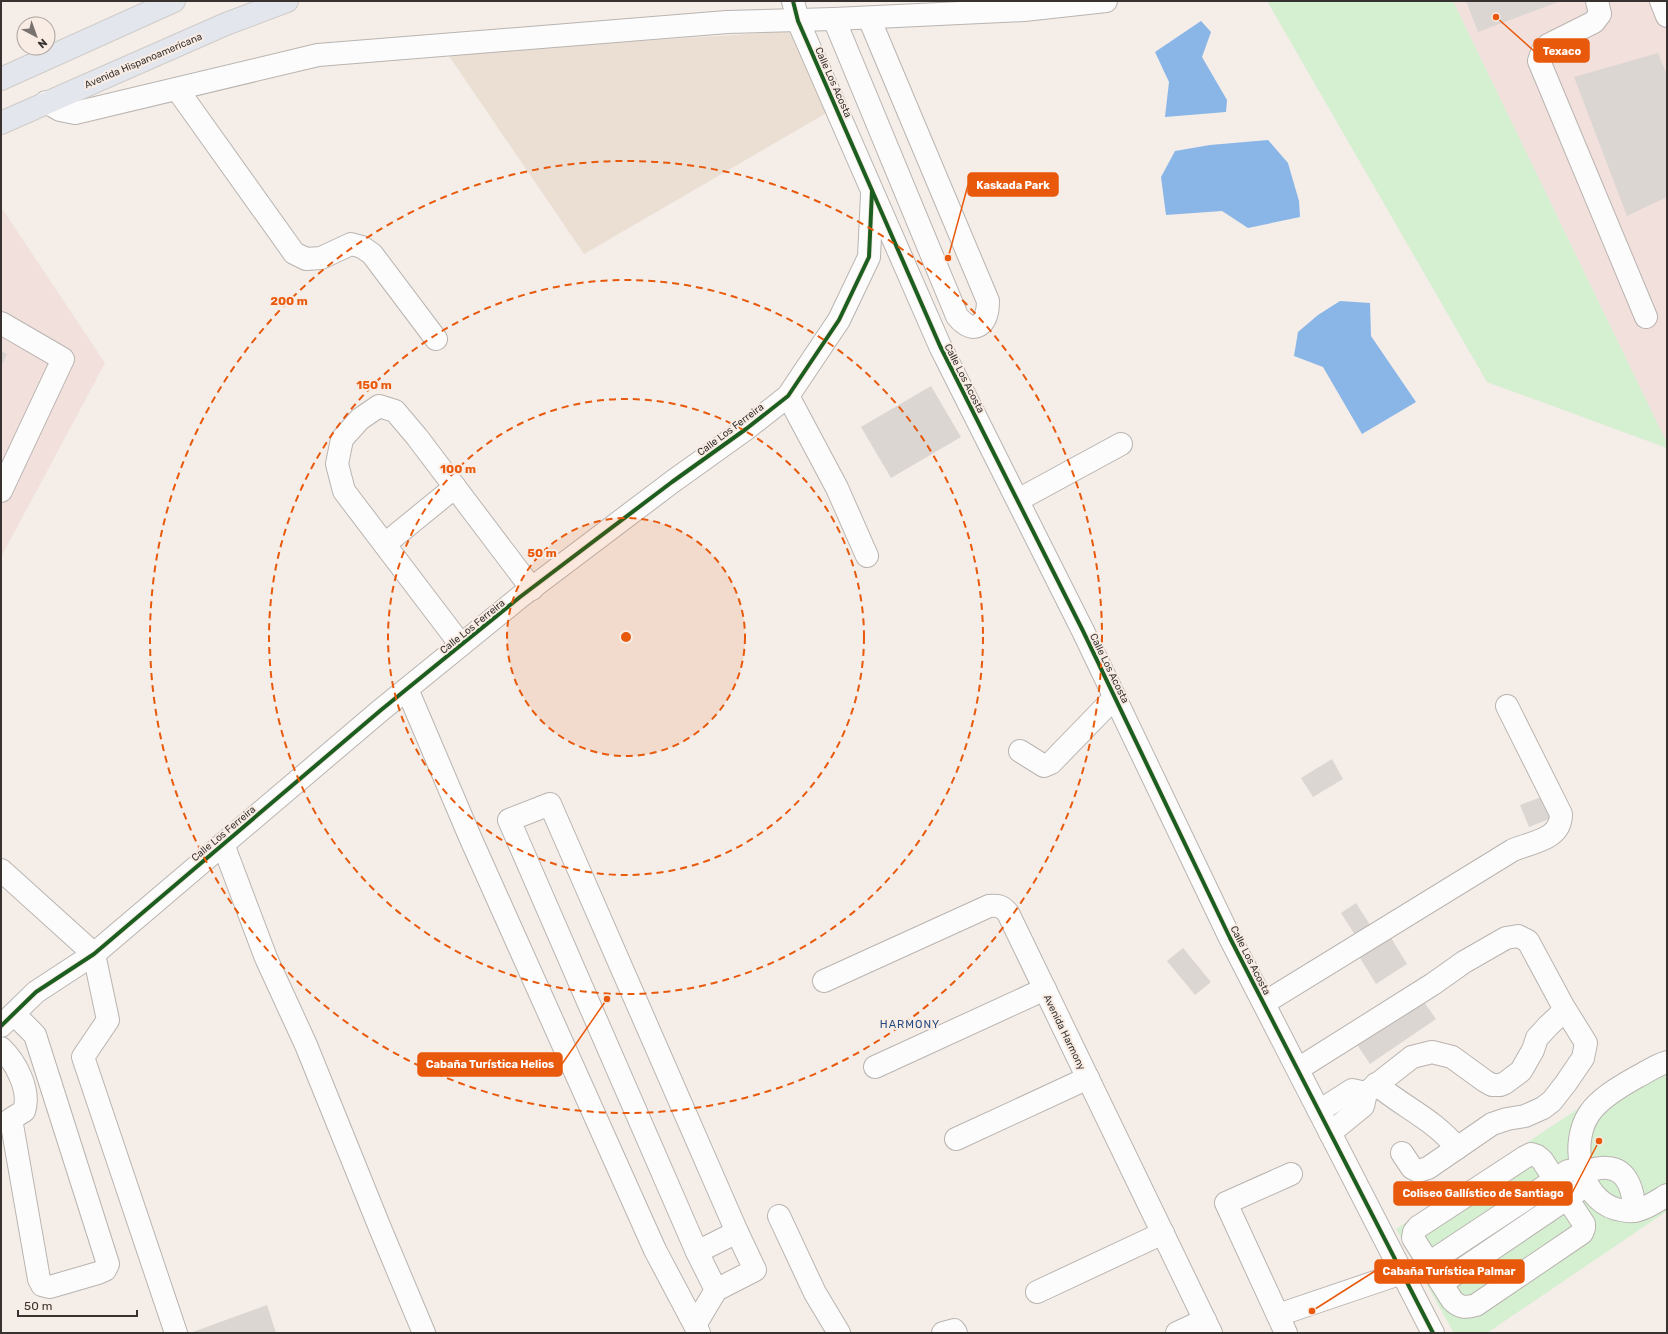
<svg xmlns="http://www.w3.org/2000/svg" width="1668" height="1334" font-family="Rubik,sans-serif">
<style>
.industrial{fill:#f2e0dd}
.education{fill:#ebdfd4}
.green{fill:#d5efd1}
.water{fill:#8ab6e7}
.building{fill:#dcd6d2}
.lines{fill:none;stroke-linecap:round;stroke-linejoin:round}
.minor-casing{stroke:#b9b4b0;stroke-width:24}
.major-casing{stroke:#cfccc9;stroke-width:24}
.minor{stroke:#fdfcfc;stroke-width:22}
.major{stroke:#e3e6ed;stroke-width:22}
.cycleway-casing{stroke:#f8ece4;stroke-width:6}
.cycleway{stroke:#1b5e20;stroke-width:4}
.ring{fill:none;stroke:#e8590c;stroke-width:2;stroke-dasharray:7 5}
.labels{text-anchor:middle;stroke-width:4;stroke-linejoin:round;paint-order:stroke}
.street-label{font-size:10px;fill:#37322f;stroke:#f8ece4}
.neighbourhood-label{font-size:11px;letter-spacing:1px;fill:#244b81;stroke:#f8ece4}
.centre{fill:#e8590c;stroke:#f8ece4;stroke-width:2}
.ring-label{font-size:12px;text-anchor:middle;font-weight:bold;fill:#e8590c;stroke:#f8ece4;stroke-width:4;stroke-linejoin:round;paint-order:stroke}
.leader{fill:none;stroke:#e8590c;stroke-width:1.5}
.callout-dot{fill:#e8590c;stroke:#f8ece4;stroke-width:1.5}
.callout{fill:#e8590c;stroke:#e8590c;stroke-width:1.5}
.callout-label{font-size:11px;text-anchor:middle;font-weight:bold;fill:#fff}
</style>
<rect width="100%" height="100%" fill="#f4ede8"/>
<!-- industrial -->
<g class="industrial">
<path d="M1453,1H1663L1667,11V443Z"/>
<path d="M1,207L105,363L1,557Z"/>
</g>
<!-- education -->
<path class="education" d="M795,31L828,112L584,254L447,53Z"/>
<!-- green -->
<g class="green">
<path d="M1267,1H1453L1667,443V448L1487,382Z"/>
<path d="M1667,1054V1211L1487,1333H1454L1396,1229L1637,1070Z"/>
</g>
<!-- water -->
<g class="water">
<path d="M1201,21L1211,32L1202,57L1227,100L1226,112L1165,117L1169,82L1155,52Z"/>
<path d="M1268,140L1288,163L1299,201L1300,217L1248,228L1222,211L1166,215L1161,177L1175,151L1210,145Z"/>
<path d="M1340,301L1370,303L1371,336L1416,402L1362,434L1323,367L1294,356L1298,332L1318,315Z"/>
</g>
<!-- building -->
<g class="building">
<path d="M1466,1H1561L1478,32Z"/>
<path d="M1658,53L1667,75V197L1627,216L1574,77Z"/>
<path d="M1,351L7,354L1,367Z"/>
<path d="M931,386L961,437L891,478L861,427Z"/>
<path d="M1332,759L1343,779L1313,797L1301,778Z"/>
<path d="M1544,796L1552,818L1529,827L1520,805Z"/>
<path d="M1356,903L1370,925L1355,935L1341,913Z"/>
<path d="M1385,928L1407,964L1376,984L1354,948Z"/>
<path d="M1183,948L1211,982L1195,995L1167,961Z"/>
<path d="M1419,995L1436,1019L1370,1064L1354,1040Z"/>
<path d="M267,1305L276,1333H190Z"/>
</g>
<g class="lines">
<!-- minor casing -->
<g class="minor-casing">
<g id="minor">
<path d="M793,1L798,21L940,346L1083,631L1230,938L1433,1333"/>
<path d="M1597,1L1600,14L1594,22L1548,45L1542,52L1539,61L1646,317"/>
<path d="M1661,1L1667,16"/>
<path d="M834,19L957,316C974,337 988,325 988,301L869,18"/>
<path d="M177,89L294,253L306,259L321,258L351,244L362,247L372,254L436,339"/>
<path d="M46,102L60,110L75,113L318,55L727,22L834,19L1024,10L1106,1"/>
<path d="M1,323L63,359L1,491"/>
<path d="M788,396L837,488L867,556"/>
<path d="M1018,500L1121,444"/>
<path d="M385,544L455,487"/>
<path d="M461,645L344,491L337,464L342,439L360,419L379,406L395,411L417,437L532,589"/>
<path d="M407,689L470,837L655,1250L699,1333"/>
<path d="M1020,751L1044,766L1051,763L1115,697"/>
<path d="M223,844L266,958L306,1045L380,1228L424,1333"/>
<path d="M1,870L94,954L108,1020L83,1057L176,1333"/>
<path d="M824,981L989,906C998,905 1002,906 1008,913L1211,1333"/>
<path d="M1264,1003L1513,850C1532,842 1561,840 1561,814L1507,706"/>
<path d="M1,1026L36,992L94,954L381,710L520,597L672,482L746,429L788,396L839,320L869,257L872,195"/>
<path d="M1,1048C16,1062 31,1091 24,1111L11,1119L39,1279L42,1285L50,1287L98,1273L105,1270L108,1264L35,1035L14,1014"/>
<path d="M1667,1062C1656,1065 1645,1073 1635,1078C1619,1087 1599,1099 1589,1114C1570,1143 1579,1198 1616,1209C1622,1210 1628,1212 1634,1211C1646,1209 1657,1201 1667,1195"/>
<path d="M875,1067L1045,989"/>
<path d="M1298,1069L1433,984L1464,962L1506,938L1518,936L1528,941L1563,1006L1586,1043L1583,1058L1566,1083L1552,1101L1543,1108L1525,1116L1507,1119L1492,1124L1428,1168L1418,1171L1412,1168L1402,1153"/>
<path d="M1376,1084C1403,1107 1435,1120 1457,1148"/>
<path d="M1319,1111L1352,1090L1366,1093"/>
<path d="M1330,1133L1363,1106L1366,1093L1412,1057L1432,1052L1452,1057L1485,1081L1492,1085H1500L1505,1083L1521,1071L1533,1050L1537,1038L1548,1026L1565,1010"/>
<path d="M956,1139L1088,1078"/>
<path d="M1531,1154L1537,1156L1542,1160L1584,1224V1228L1582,1233L1476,1305C1465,1308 1460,1308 1452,1300L1413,1238L1414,1232L1418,1227L1525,1157Z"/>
<path d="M1583,1173C1591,1170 1599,1167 1607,1168C1629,1169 1634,1194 1634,1211"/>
<path d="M779,1216L815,1293L839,1333"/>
<path d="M697,1252L737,1232"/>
<path d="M1429,1263L1568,1171"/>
<path d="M1442,1283L1578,1191"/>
<path d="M1037,1292L1163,1233"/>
<path d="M1278,1315L1402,1273"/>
<path d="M695,1325L716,1290L755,1270L737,1232L550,804L509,820L697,1252L716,1290"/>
<path d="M943,1333L954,1330L956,1333"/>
<path d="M1177,1333L1205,1320"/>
<path d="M1286,1333L1226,1203L1291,1174"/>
</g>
</g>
<!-- major casing -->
<g class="major-casing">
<g id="major">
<path d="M1,79L174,1"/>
<path d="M1,123L226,24L287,1"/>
</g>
</g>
<!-- minor -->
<use href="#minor" class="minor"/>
<!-- major -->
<use href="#major" class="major"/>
<!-- cycleway casing -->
<g class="cycleway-casing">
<g id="cycleway">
<path d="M793,1L798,21L940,346L1083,631L1230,938L1433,1333"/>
<path d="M1,1026L36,992L94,954L381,710L520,597L672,482L746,429L788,396L839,320L869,257L872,191"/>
</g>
</g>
<!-- cycleway -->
<use href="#cycleway" class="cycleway"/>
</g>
<!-- distance rings -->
<circle cx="626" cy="637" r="119" fill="#e8590c" fill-opacity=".12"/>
<g class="ring">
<circle cx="626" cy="637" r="119"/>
<circle cx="626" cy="637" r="238"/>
<circle cx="626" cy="637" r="357"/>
<circle cx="626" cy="637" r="476"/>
</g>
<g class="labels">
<!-- street labels -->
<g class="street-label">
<text transform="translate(143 60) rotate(-23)" y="4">Avenida Hispanoamericana</text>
<text transform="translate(834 82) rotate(66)" y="4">Calle Los Acosta</text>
<text transform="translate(965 378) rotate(63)" y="4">Calle Los Acosta</text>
<text transform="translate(730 429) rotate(-37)" y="4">Calle Los Ferreira</text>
<text transform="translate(472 626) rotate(-39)" y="4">Calle Los Ferreira</text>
<text transform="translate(1110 668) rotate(64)" y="4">Calle Los Acosta</text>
<text transform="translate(223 833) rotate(-40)" y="4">Calle Los Ferreira</text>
<text transform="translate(1251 960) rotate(63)" y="4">Calle Los Acosta</text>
<text transform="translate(1065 1032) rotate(64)" y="4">Avenida Harmony</text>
</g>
<!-- neighbourhood labels -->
<g class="neighbourhood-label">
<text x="910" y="1028">HARMONY</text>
</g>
</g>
<circle cx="626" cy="637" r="6" class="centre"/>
<g class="ring-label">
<text x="289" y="305">200 m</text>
<text x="374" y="389">150 m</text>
<text x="458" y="473">100 m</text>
<text x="542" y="557">50 m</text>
</g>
<!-- callouts -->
<path class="leader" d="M1496 17L1534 51M948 258L968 185M607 999L562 1064M1599 1141L1572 1193M1312 1311L1375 1271"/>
<g class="callout-dot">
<circle cx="1496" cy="17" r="4"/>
<circle cx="948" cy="258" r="4"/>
<circle cx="607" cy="999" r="4"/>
<circle cx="1599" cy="1141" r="4"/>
<circle cx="1312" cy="1311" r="4"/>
</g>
<g class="callout">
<rect x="1534" y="39" width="55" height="23" rx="4"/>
<rect x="968" y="173" width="90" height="23" rx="4"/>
<rect x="418" y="1053" width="144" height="23" rx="4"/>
<rect x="1394" y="1182" width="178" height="23" rx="4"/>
<rect x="1375" y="1260" width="149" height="23" rx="4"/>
</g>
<g class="callout-label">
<text x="1562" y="55">Texaco</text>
<text x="1013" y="189">Kaskada Park</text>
<text x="490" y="1068">Cabaña Turística Helios</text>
<text x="1483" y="1197">Coliseo Gallístico de Santiago</text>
<text x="1449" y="1275">Cabaña Turística Palmar</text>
</g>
<!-- border -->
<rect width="1668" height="1334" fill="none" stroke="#37322f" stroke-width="4"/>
<!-- north arrow -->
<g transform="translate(36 36) rotate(139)"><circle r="19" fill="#f8ece4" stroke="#aba29c"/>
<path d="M0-3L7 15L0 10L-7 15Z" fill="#797370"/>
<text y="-6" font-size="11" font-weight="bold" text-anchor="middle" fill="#37322f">N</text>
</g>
<!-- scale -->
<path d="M18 1310v6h119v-6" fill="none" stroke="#37322f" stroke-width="2"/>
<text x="24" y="1310" font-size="12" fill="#37322f" stroke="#f8ece4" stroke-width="3" paint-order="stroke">50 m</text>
</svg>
